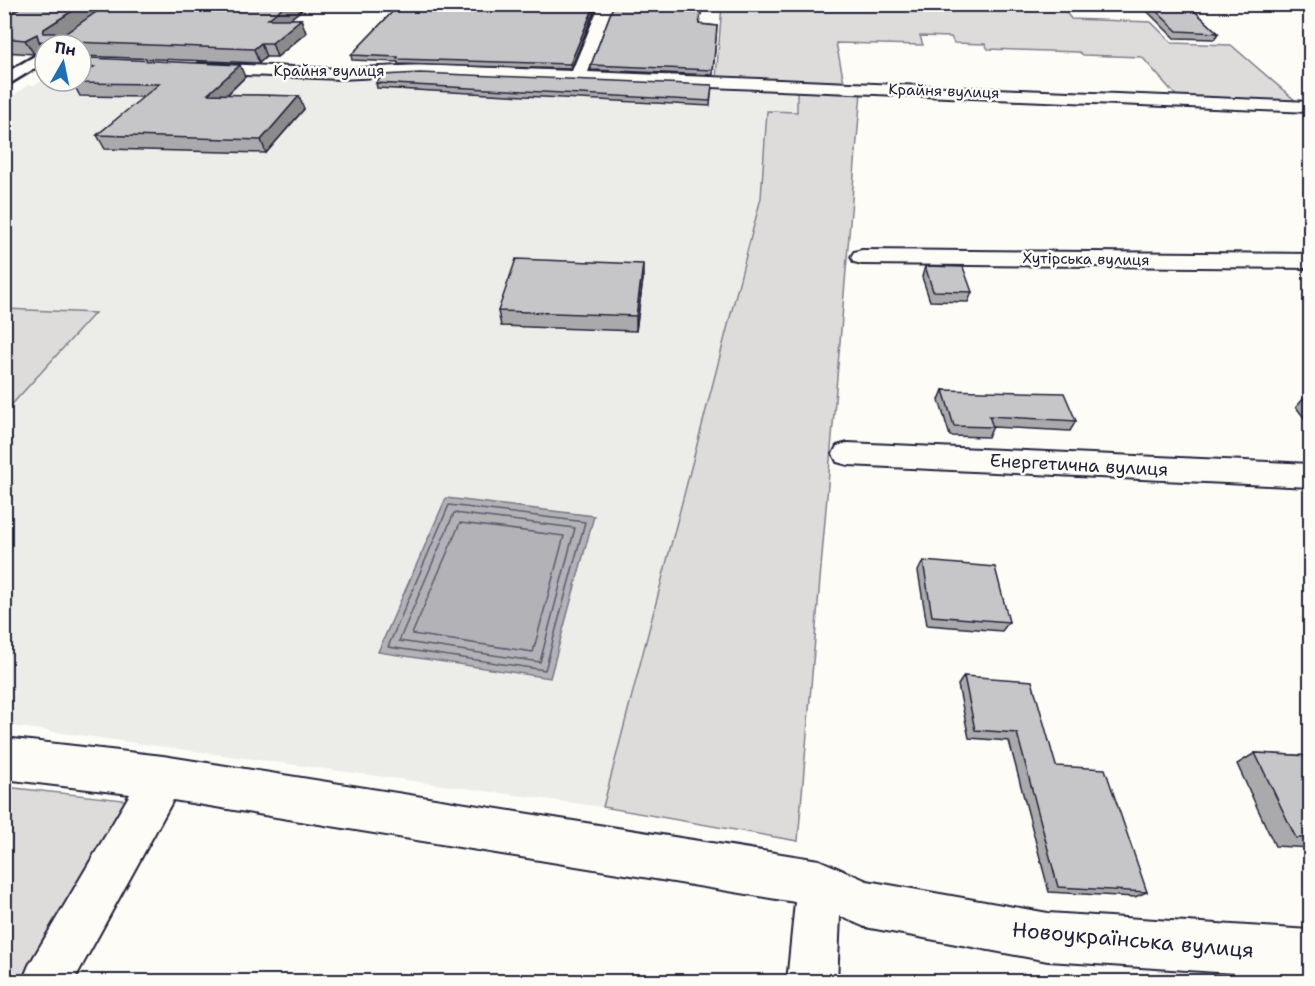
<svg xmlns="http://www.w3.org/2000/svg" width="1315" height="986" font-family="'Shantell Sans',sans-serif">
<rect width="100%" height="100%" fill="#fdfcf7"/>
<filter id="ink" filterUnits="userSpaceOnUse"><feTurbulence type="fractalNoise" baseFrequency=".0167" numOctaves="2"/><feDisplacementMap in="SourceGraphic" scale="12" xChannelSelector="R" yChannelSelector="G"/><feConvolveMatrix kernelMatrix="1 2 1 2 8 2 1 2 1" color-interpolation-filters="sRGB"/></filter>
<g filter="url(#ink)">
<polygon fill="#ecece9" points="81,72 265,75 379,80 385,74 797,90 798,112 767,111 761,198 603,807 5,725 4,412 94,313 5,309 5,101 28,85 35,85 45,79 45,81 81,81"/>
<g fill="#dddcdb" stroke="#807f8b" stroke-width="1.5">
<polygon points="1060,4 1071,19 1151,22 1172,43 1231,45 1297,102 1178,98 1142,57 1083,55 1079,52 988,49 985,44 954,43 951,37 920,36 923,45 836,43 844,82 716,78 722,5"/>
<polygon points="797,90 861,92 798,841 603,807 761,198 767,111 797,112"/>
<polygon points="5,309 95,313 5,412 4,309"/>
<polygon points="5,787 133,801 27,981 5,982"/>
</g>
<polygon fill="#b2b2b7" stroke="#787885" stroke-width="1.5" points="446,498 594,516 550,678 378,652"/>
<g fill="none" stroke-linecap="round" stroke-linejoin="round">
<g stroke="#5c5c6d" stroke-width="1.5">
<polygon points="449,505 585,522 545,670 388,647"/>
<polygon points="454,513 575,528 540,662 399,641"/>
<polygon points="460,523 564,536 533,652 412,634"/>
</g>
<g stroke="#22223b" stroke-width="4">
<g id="street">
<polygon points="600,4 614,4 588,72 1310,102 1310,112 421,75 340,79 199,73 191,68 199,63 340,69 421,65 572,71"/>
<polygon points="862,250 1310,254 1310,268 862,264 854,262 851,257 854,252"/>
<polygon points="848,443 1310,464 1310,487 848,465 837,462 833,454 837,446"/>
<polygon points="4,738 163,756 819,860 867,881 1048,913 1310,930 1310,978 1048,961 865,927 840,916 837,982 787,982 795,902 173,800 73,982 22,982 29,965 130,794 4,779"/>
</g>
</g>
<g stroke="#22223b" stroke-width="5">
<polygon id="secondary" points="45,50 45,62 4,87 4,74"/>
</g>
<use href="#street" fill="#fdfcf7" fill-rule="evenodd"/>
<use href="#secondary" fill="#fdfcf7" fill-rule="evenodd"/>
</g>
<g fill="#aaaaac" stroke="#22223b" stroke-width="1.5">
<polygon points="4,4 309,4 290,19 301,19 306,33 277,57 266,57 259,63 81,56 81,45 45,45 45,51 44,49 34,54 4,52 4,17 6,16 4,16"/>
<polygon points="400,4 597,4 571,69 398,64 398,62 352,60 351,55"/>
<polygon points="614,4 703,4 699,24 717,26 713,75 591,70 591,65"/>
<polygon points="1140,4 1187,4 1218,33 1215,39 1174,38"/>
<polygon points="81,63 245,77 227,95 299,96 304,109 266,153 105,149 97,135 144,97 80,96 73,83 82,76"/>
<polygon points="376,83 712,85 710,106 377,88"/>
<polygon points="925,266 972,292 968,302 930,301 922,277"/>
<polygon points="643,279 636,331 501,326 498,311"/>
<polygon points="943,390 1076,421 1070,431 993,427 988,437 950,436 939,400"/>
<polygon points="1306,396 1311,397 1311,427 1296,407"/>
<polygon points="923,561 1009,622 1002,631 927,625 918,571"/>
<polygon points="964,676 1056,766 1147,892 1135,897 1049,892 1009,741 969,738 958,685"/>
<polygon points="1255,753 1311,756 1311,848 1275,846 1237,764"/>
</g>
<g fill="#8b8b8c" stroke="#22223b" stroke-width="1.5">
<polygon points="83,4 109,4 53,42 43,33 44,29"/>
<polygon points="287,4 309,4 273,32 268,19"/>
<polygon points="595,4 597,4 571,69 570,64"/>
<polygon points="301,19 306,33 277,57 272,43"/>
<polygon points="37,34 39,41 44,49 34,54 25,40"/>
<polygon points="261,43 266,57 259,63 254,49"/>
<polygon points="240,65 245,77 214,107 208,94"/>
<polygon points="299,96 304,109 266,153 261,140"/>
<polygon points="643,264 643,279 636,331 636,316"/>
</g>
<g fill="#c6c6c8" stroke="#22223b" stroke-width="1.5">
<polygon points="26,4 83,4 44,29 43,33 66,33 108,4 287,4 268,19 301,19 272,43 261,43 254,49 73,42 71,44 39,41 37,34 25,40 4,38 4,17"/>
<polygon points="400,4 595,4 570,64 397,59 398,57 351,55"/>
<polygon points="614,4 702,4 699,24 717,26 713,70 591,65"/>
<polygon points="1149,4 1187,4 1218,33 1177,31"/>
<polygon points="89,58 240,65 208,94 299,96 261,140 97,135 159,84 73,83 75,81 81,81 81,76 94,67 81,67 81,63"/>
<polygon points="420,73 712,85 710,101 376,83 383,75"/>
<polygon points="516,259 643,264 636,316 498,311"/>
<polygon points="925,266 963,267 972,292 933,291"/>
<polygon points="943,390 1064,393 1076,421 989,416 993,427 954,426"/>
<polygon points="1306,396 1311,397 1311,403"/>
<polygon points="923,561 995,567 1009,622 932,616"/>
<polygon points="964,676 1032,681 1056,766 1105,769 1147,892 1058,887 1017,733 975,730"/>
<polygon points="1255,753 1311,756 1311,838 1296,838"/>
</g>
</g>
<g text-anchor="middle" stroke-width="5" stroke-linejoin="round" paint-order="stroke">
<g font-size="15" fill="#22223b" stroke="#fdfcf7">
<text x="329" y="76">Крайня вулиця</text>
<text transform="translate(944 91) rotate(2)" y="5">Крайня вулиця</text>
<text transform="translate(1086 259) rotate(1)" y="5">Хутірська вулиця</text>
</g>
<g font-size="18" fill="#22223b" stroke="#fdfcf7">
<text transform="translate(1079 465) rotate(3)" y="6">Енергетична вулиця</text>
</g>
<g font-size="21" fill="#22223b" stroke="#fdfcf7">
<text transform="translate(1133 940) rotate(5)" y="7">Новоукраїнська вулиця</text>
</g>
</g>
<rect width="1315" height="986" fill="none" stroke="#fdfcf7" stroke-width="24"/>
<rect x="12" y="12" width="1291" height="962" fill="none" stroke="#22223b" stroke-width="2" filter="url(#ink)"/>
<g transform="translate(63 63) rotate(9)"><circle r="28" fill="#fdfcf7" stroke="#a5a5ac" stroke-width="1.5"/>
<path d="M0-4.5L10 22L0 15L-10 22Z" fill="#1f6fb2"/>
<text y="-9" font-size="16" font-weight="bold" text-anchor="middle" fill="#22223b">Пн</text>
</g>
</svg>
